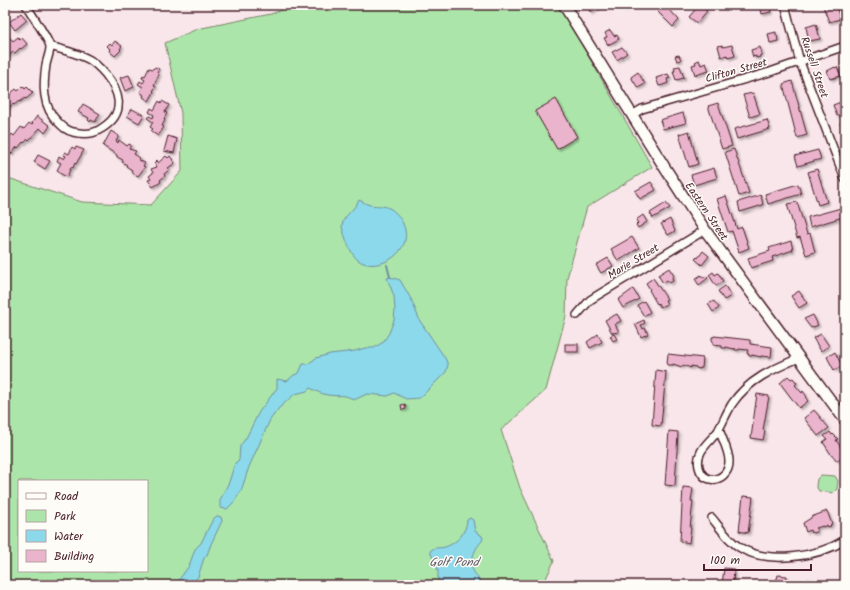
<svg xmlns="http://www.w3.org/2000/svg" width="850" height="590" font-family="Kalam,sans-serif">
<defs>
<filter id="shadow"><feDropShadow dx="2" dy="2" stdDeviation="1" flood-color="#0004"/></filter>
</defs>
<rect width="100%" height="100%" fill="#f8e6ea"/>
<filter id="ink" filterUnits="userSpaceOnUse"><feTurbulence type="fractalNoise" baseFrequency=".025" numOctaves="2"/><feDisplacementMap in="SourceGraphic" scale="8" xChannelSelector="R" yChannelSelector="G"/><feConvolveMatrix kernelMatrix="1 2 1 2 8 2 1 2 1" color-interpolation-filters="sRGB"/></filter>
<g filter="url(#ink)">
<g fill="#ace5a9" stroke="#7b826a" fill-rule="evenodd">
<path d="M294 5H558L563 12 652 167 587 207 567 278 566 316 546 390 501 430 520 488 554 561 543 585H5V177L82 202 151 205 182 171 181 113 165 43 197 29 271 14ZM19 481H147V571H19Z"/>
<polygon points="821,475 835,476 838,481 837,489 833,493 819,491 816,486 817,479"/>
</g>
<g fill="#8bd9ea" stroke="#718f9e">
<path d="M359 200C362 201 364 203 367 204 374 207 383 204 391 209 403 217 411 236 401 249 393 262 371 270 358 260 350 254 345 237 342 227 342 216 354 211 359 200Z"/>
<path d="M390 277 400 280 411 299 420 321 445 358 448 365 446 372 420 398 406 399 394 393 388 396 367 394 354 400C344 393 340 397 328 395 321 394 316 391 310 388L307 391 295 394 279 408 270 420 249 467 241 491 234 502 227 509 220 508V500L229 482 235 463 239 460 240 446 246 438 259 412 277 388V379L287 381 294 375 299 373 303 364H308L316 358 330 354 355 351 365 348H374L383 342 389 333 394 320 395 310 394 296 387 278Z"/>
<polygon points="217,516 221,517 222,521 211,544 207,555 204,558 198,577 189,585 175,585 189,566 195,549 201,543 213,519"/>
<path d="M470 518 473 520 475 531 482 536 483 539C481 543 478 545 476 549 467 568 473 571 484 585H440L438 582V571L430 551C435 546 439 549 445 547 457 543 466 533 467 520Z"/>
</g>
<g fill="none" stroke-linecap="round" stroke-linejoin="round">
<polyline stroke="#718f9e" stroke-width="2" points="387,265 390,277"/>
</g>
<g fill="#ebb4cd" stroke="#4a1f2b" filter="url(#shadow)">
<polygon points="586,5 598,5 599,7 591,13"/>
<polygon points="622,5 632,5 625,9"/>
<polygon points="663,5 665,5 679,20 673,27 657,11"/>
<polygon points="699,5 707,11 697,23 689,17"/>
<polygon points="760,5 768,5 771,12 762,14"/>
<polygon points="826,5 836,5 840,19 829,22 823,6"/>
<polygon points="21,13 27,20 15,30 9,22"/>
<polygon points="816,24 820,39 809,41 806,27"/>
<polygon points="610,30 614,36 617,35 619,39 608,45 604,38 607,37 605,33"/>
<polygon points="776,32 776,35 777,35 778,41 770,43 768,34"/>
<polygon points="9,37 13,41 18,37 20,40 22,38 27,44 21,49 20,48 15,53 13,52 8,56 7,55 5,57 5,42 6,44 9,41 7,39"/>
<polygon points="115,41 122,46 120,49 121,50 115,56 109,51 110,49 107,46 110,43 112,45"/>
<polygon points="722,45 723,47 732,45 735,56 728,58 727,55 721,57 718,46"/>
<polygon points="622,47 627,53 617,60 612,52"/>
<polygon points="760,47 762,54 760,55 760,57 756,58 756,56 753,57 751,50"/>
<polygon points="679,55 681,60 677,61 675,56"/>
<polygon points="699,60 701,65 706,63 709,71 695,75 692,65 696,64 695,62"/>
<polygon points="680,66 684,78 676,80 673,71 675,71 674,67"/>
<polygon points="155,67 159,69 157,72 159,74 154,85 156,86 153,91 154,92 149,101 143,97 144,95 140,92 143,87 138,84 140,81 143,83 145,80 142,78 143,75 145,76 149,68 153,69"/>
<polygon points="835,67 835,68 837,67 841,76 830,79 827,71"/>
<polygon points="638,72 645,84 638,88 631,77"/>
<polygon points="668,74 670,78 667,79 668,83 663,85 659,86 656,78"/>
<polygon points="129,75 134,87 125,91 120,78"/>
<polygon points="792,81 807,135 797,138 783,84"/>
<polygon points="23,86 25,89 27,87 33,93 26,99 25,98 20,102 19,101 14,105 13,104 5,110 5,96 8,94 5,92 8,89 11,93 16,89 18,91"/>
<polygon points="753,93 760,114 750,117 743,95"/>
<polygon points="556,99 577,137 557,149 535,111"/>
<polygon points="159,101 161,103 162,101 169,105 165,112 167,113 164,119 165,120 162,126 164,127 158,136 151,131 153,129 150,127 153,122 147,118 149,116 153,118 154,115 149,112 151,108 154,110"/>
<polygon points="841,102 845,108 843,109 843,110 845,110 845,113 837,116 833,105"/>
<polygon points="718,103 732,146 722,149 708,106"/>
<polygon points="83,104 100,114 95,122 91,120 90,122 88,120 89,118 78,112"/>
<polygon points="132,109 144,115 139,123 127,116"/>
<polygon points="683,113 686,123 663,129 660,120"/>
<polygon points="37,116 50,126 45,133 40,128 29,140 28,139 24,143 23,142 18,148 17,147 11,154 5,149 7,147 5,146 5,143 12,134 14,136 21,127 24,129 29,123 32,125 33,124 32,123"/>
<polygon points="767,120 770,129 737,139 734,129"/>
<polygon points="845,121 845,130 843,131 840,123"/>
<polygon points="111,131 119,136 116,141 118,143 119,140 127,146 129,144 131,145 129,149 136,151 134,154 140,158 139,160 145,163 143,166 145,167 138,176 131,172 132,170 126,166 127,165 122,162 123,160 117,157 117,155 103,146"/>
<polygon points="689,131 698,164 689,167 679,134"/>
<polygon points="168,136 177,139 174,153 164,151"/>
<polygon points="72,147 75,149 76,147 84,150 76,164 75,163 73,168 71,167 67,177 59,173 60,172 57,170 61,163 57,161 59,156 64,159 66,156 63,155 65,152 69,154"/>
<polygon points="734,149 749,193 739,196 725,152"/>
<polygon points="818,150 821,159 798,166 795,156"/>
<polygon points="38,155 50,161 45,169 34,162"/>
<polygon points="166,156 168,158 170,156 175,163 168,168 169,170 164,174 165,176 160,180 161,182 153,187 148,180 151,179 149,176 153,173 151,169 157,167 154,163 157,160 158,163"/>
<polygon points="714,168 717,178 694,185 691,175"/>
<polygon points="817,169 827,202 818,205 808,172"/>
<polygon points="651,182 656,190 640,199 635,191"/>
<polygon points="798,184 801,194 768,204 765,194"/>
<polygon points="761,195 763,205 740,212 738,202"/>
<polygon points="726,196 737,229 742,227 749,248 739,252 732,231 728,232 717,199"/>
<polygon points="797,202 807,234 810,233 815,252 806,255 800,237 797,238 787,204"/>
<polygon points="666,203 670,208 653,218 650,213"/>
<polygon points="841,208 843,217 810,227 808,217"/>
<polygon points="643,215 647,222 638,228 636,225 638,223 636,220"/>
<polygon points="670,219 675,231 668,235 661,224"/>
<polygon points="632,237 639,248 618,261 611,249"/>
<polygon points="791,241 793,250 772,257 773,261 751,268 748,258 770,251 769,248"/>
<polygon points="845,246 845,254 841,250 841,248"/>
<polygon points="703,251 709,256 702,265 695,259 697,257 698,258"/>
<polygon points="608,258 613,266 601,273 596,265"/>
<polygon points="669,268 674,276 672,277 673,281 669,283 667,280 663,283 658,275"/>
<polygon points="713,272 715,275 718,273 723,281 716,286 709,275"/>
<polygon points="701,275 703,278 706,276 708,278 699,285 695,279"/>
<polygon points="653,278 667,299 665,300 667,304 660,307 658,303 657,304 649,290 650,289 646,283"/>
<polygon points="725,286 731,296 724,300 718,291"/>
<polygon points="633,289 639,299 623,308 618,300"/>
<polygon points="799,291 807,303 799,308 791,296"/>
<polygon points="644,301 650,312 644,316 637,305"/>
<polygon points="714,301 719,308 713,312 708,304"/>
<polygon points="617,314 621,321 615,324 619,332 612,333 605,320"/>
<polygon points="813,315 818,325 811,328 804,319"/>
<polygon points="845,318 845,327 841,320"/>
<polygon points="644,320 645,323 641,325 643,329 645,328 648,334 641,337 635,324"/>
<polygon points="598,334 602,342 590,348 587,342"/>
<polygon points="614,334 617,339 613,341 610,336"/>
<polygon points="821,334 829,346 821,351 813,338"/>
<polygon points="714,336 750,340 750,344 772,347 771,357 761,356 761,357 752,355 752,356 749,356 749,354 747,354 748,350 739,349 739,350 735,350 735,348 734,349 726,347 726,348 722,348 722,346 713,345 713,341 712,340 712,337 714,337"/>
<rect x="565" y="344" width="13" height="8"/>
<polygon points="835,352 842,366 834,370 827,357"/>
<polygon points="668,354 703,358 702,368 700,368 700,369 696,368 696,367 691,366 691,368 683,365 682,367 673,364 673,365 668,365 668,364 667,363"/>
<polygon points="656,370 666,372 661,426 652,425"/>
<polygon points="788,376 791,379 793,378 797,383 795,385 802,393 803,391 807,397 806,398 808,401 799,408 780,383"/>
<polygon points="757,394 769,396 763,430 765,431 763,440 751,438"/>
<polygon points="405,404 406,409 402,410 401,405"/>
<polygon points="814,410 829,428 818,436 804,418"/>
<polygon points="669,431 678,432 675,486 665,485"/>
<polygon points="830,432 832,435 833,434 838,439 836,440 842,449 844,448 845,449 845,460 843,461 841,458 837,461 833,456 832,456 823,442 827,439 824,436"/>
<polygon points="683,487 693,488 691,501 693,501 690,528 691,528 689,543 680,541"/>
<polygon points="743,496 753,497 748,533 739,531"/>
<polygon points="827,511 832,524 830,525 831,526 828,527 827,525 823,527 823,526 816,528 817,532 814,533 813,532 811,533 810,530 806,532 803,523 811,518 811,517"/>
<polygon points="724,568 734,569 733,583 732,585 722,585"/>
<polygon points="778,575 787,576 786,585 775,585"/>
<polygon points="807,579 816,580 817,585 806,585"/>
</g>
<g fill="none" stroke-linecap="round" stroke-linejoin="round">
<g stroke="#4a1f2b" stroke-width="10">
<g id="street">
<path d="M26 5C30 12 50 41 50 47 50 53 47 59 46 65 43 85 42 107 58 122 63 127 66 130 73 132 82 134 91 135 99 130 108 125 116 119 118 108 121 90 104 70 90 60 78 53 63 50 50 46"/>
<polyline points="785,5 800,62 845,179"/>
<polyline points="632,115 642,109 770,72 845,46"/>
<polyline points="577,315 590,300 598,295 705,230"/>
<path d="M719 429C722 439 729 451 729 461 730 480 704 488 699 467 695 451 710 442 718 431 723 422 727 412 732 404 748 380 773 369 799 358"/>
<path d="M712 518C720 528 728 540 739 547 767 565 818 557 845 540"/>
</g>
</g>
<g stroke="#4a1f2b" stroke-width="13">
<polyline id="secondary" points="564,5 665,168 705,230 845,420"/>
</g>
<use href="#street" stroke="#fdfcf7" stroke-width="7"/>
<use href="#secondary" stroke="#fdfcf7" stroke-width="10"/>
</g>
</g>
<g text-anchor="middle" stroke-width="3" stroke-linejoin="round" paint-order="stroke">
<g font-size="11" fill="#4a1f2b" stroke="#fdfcf7">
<text transform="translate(815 67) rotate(71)" y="4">Russell Street</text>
<text transform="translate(736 70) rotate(-16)" y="4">Clifton Street</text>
<text transform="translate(707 211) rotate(56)" y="4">Eastern Street</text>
<text transform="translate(633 261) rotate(-31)" y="4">Marie Street</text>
</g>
<g font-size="12" font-style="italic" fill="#5e5764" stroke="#fdfcf7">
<text x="454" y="566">Golf Pond</text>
</g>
</g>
<rect width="850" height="590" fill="none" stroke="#fdfcf7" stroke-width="20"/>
<rect x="10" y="10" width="830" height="570" fill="none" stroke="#4a1f2b" stroke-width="1.5" filter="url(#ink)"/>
<rect x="18" y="480" width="130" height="92" fill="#fdfcf7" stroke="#b5a4a5"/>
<rect x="26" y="493" width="20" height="6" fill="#fdfcf7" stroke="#b5a4a5"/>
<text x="54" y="500" font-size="12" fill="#4a1f2b">Road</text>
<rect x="26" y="510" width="20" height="12" fill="#ace5a9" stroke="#b5a4a5"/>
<text x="54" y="520" font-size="12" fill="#4a1f2b">Park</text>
<rect x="26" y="530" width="20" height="12" fill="#8bd9ea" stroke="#b5a4a5"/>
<text x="54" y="540" font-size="12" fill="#4a1f2b">Water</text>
<rect x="26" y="550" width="20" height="12" fill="#ebb4cd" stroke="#b5a4a5"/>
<text x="54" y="560" font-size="12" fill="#4a1f2b">Building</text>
<path d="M704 564v6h107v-6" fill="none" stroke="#4a1f2b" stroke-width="2"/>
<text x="710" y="564" font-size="12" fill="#4a1f2b" stroke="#fdfcf7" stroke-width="3" paint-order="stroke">100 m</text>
</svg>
